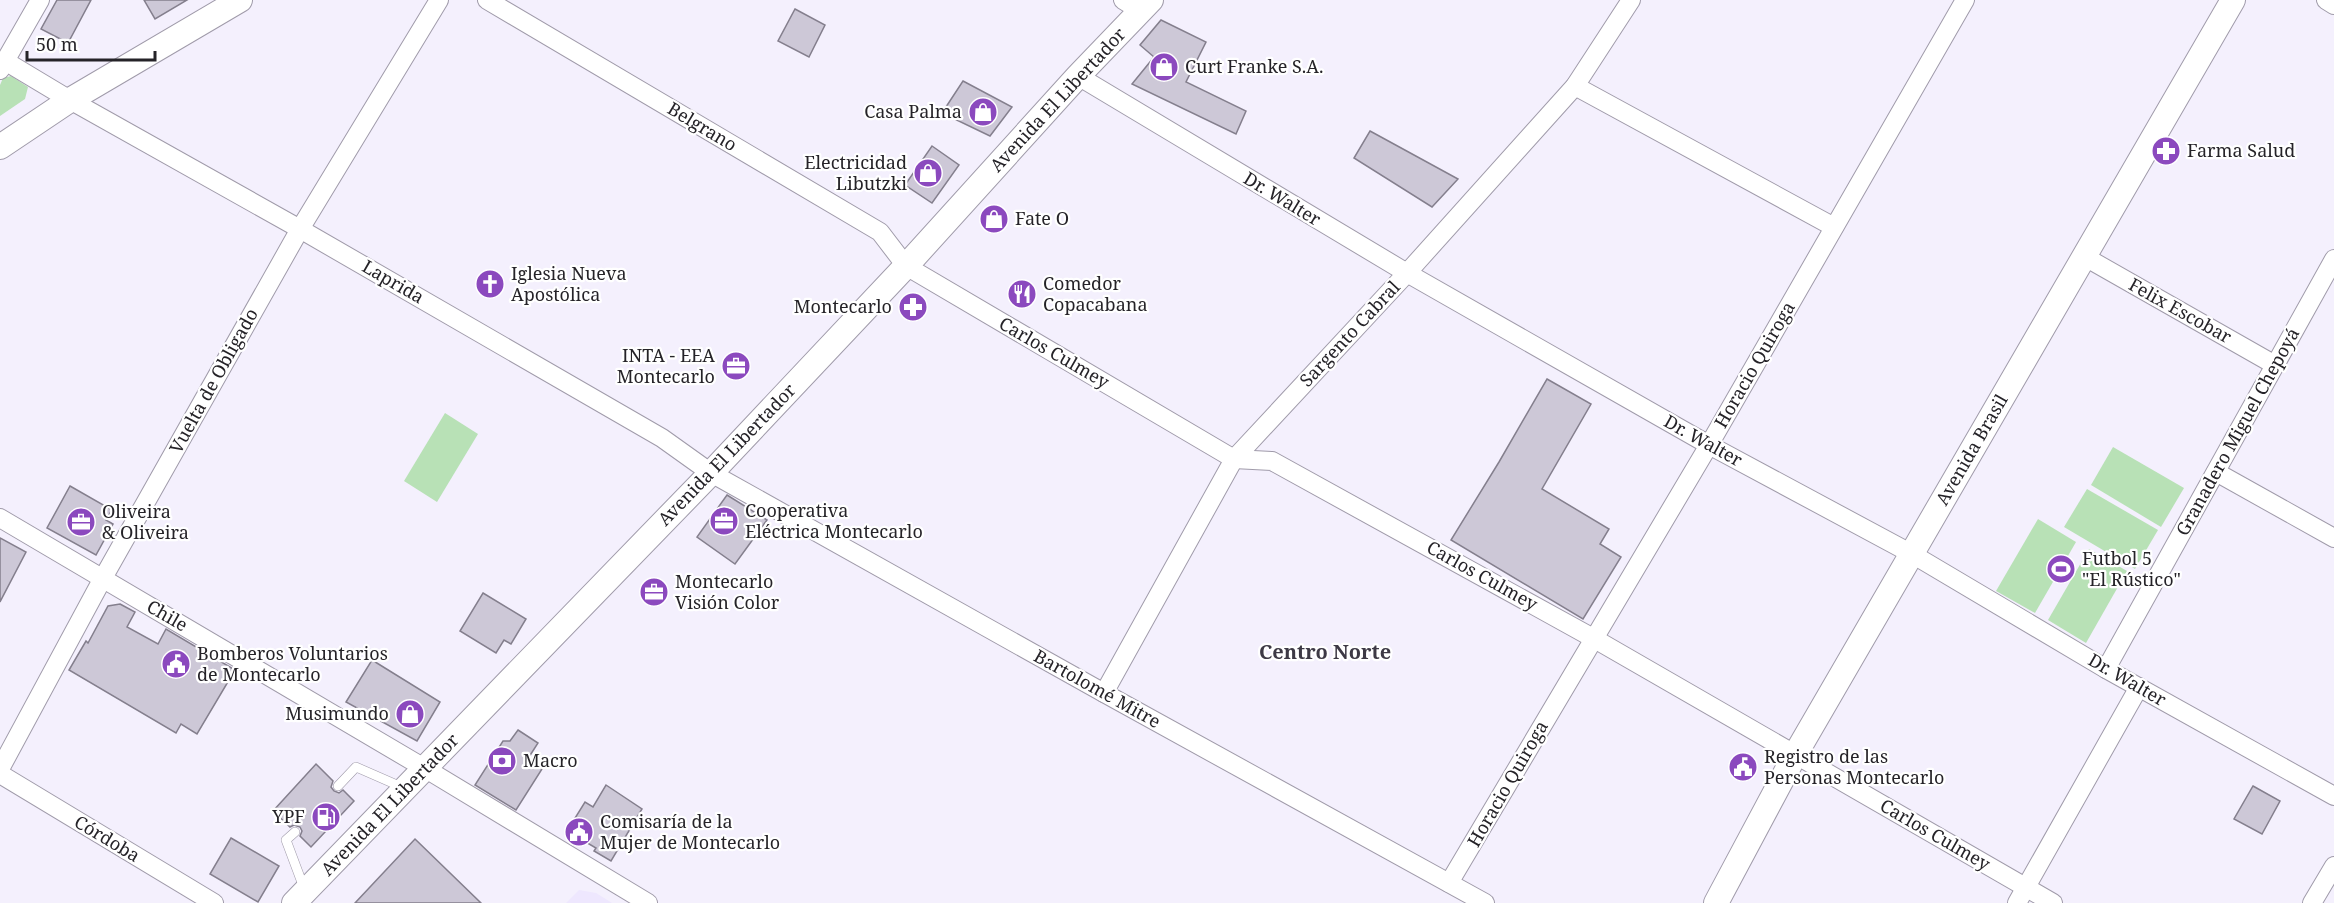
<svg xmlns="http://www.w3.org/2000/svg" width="2334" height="903" font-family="'Noto Serif',serif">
<rect width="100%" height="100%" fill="#f4f0fd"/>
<polygon fill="#eee7fe" points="579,890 596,893 612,903 566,903"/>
<g fill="#b8e1b6">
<polygon points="11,76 28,87 25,99 0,116 0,85 3,78"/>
<polygon points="445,413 478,434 437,502 404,481"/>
<polygon points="2113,447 2184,488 2161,527 2091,485"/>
<polygon points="2087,489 2158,530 2135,569 2064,527"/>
<polygon points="2038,519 2076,542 2035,613 1996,591"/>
<polygon points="2089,549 2127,571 2086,643 2048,620"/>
</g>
<g fill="#cdc8d7" stroke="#847f8d" stroke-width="1.5">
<polygon points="57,0 91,0 68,43 41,29"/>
<polygon points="144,0 187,0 155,19"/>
<polygon points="795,9 825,25 809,57 778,41"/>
<polygon points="1161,20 1206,42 1186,82 1246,111 1236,134 1132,84 1154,57 1140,45"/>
<polygon points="963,81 1012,107 990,136 942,113"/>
<polygon points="1370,131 1458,179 1432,207 1354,158"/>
<polygon points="932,146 959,165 932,203 905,185"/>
<polygon points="1547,379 1591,404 1542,489 1609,529 1600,544 1621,557 1583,619 1451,540 1499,462"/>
<polygon points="70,486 112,510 106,520 113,524 96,555 47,528"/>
<polygon points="727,495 767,520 735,564 697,537"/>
<polygon points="0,538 26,552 0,602"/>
<polygon points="483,593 526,619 511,644 504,640 496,653 460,631"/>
<polygon points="120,604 135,612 127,627 158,644 166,629 235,670 197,734 181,724 176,733 69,670 86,641 88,643 108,606"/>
<polygon points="372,660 440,702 417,741 346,702"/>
<polygon points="518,730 538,743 527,760 542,769 516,810 475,785 503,741 510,741"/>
<polygon points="316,764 333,781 331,787 334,791 339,793 343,790 354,801 311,847 300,836 302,831 300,827 294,825 290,827 273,811"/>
<polygon points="606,785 642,809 611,861 594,851 596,848 567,831 585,802 593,807"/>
<polygon points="2253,786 2280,801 2262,834 2234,819"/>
<polygon points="231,838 279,866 258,902 210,874"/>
<polygon points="415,839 481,903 355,903"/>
</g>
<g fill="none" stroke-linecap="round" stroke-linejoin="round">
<g stroke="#a09baa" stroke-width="10">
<g id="service">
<polyline points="338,786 356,767 404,788"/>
<polyline points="295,832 286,840 304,888"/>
</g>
</g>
<g stroke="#a09baa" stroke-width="20">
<g id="minor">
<polyline points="487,0 880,232 906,266 1234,459 1272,461 1593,638 2053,903"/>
<polyline points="1123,0 1141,11"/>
<polyline points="2326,0 2334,5"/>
<polyline points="5,61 70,100 300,229 662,438 711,473 1104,693 1485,903"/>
<polyline points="0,70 40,0"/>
<polyline points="1078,76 1407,273 1709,445 1912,554 2106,669 2334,796"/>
<polyline points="1575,86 1834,227"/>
<polyline points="2085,257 2275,365"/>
<polyline points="2216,472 2334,538"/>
<polyline points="0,518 426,769 648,903"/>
<polyline points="2106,669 2334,259"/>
<polyline points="1104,693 1234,459 1407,273 1575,86 1631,0"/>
<polyline points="0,769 103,578 300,229 439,0"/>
<polyline points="0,774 214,903"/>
<polyline points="1449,883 1709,445 1965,0"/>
<polyline points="2017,903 2139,687"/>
<polyline points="2312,903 2334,866"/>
</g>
</g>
<g stroke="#a09baa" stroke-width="26">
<g id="secondary">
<polyline points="0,147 70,100 240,0"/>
<polyline points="294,903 711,473 906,266 1078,76 1151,0"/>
<polyline points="1716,903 1795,755 2233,0"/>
</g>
</g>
<use href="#service" stroke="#fff" stroke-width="9"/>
<use href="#minor" stroke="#fff" stroke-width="18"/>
<use href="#secondary" stroke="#fff" stroke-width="24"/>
</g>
<defs>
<g id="shop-disc" transform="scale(1.5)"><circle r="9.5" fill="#8b49be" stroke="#fff"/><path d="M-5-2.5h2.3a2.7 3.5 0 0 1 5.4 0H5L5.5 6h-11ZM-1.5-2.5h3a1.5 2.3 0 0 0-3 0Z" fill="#fff"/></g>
<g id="pharmacy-disc" transform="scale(1.5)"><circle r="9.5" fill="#8b49be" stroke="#fff"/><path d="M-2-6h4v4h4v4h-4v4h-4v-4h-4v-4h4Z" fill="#fff"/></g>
<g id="church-disc" transform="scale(1.5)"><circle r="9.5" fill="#8b49be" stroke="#fff"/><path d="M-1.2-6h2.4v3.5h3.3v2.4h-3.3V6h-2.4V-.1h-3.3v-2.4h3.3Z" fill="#fff"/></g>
<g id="restaurant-disc" transform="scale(1.5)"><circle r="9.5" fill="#8b49be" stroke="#fff"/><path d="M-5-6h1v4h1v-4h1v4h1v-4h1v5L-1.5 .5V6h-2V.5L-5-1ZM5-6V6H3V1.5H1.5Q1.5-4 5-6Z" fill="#fff"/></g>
<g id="office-disc" transform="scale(1.5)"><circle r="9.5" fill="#8b49be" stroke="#fff"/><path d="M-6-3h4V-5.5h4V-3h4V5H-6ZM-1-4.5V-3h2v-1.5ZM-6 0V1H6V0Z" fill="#fff"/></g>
<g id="stadium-disc" transform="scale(1.5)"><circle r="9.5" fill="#8b49be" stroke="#fff"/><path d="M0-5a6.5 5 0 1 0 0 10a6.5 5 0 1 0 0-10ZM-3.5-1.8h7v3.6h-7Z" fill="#fff"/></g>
<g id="civic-disc" transform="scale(1.5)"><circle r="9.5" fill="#8b49be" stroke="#fff"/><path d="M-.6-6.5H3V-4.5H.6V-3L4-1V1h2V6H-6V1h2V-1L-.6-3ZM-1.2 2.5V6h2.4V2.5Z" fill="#fff"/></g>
<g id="bank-disc" transform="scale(1.5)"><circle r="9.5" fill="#8b49be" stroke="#fff"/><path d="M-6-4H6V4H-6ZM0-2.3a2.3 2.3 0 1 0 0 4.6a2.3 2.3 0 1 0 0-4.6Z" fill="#fff"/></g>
<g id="fuel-disc" transform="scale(1.5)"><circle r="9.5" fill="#8b49be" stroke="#fff"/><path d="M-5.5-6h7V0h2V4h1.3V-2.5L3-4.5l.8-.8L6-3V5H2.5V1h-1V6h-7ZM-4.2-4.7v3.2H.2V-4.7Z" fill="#fff"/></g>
</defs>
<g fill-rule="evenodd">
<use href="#shop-disc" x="1164" y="67"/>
<use href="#shop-disc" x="983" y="112"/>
<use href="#pharmacy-disc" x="2166" y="151"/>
<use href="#shop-disc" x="928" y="173"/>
<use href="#shop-disc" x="994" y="219"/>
<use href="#church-disc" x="490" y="284"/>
<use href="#restaurant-disc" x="1022" y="294"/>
<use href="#pharmacy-disc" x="913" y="307"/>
<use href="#office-disc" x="736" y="366"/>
<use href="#office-disc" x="724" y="521"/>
<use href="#office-disc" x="81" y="522"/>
<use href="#stadium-disc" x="2061" y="569"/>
<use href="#office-disc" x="654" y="592"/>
<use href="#civic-disc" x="176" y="664"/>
<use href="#shop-disc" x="410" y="714"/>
<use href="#bank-disc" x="502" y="761"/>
<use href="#civic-disc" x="1743" y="767"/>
<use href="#fuel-disc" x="326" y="817"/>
<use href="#civic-disc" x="579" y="832"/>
</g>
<g text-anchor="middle" stroke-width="4.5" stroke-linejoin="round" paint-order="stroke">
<g font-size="18" fill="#252328" stroke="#fff" text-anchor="start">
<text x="1185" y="73">Curt Franke S.A.</text>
<text x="962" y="118" text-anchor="end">Casa Palma</text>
<text x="2187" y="157">Farma Salud</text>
<text x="907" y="169" text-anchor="end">Electricidad<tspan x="907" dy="21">Libutzki</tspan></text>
<text x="1015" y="225">Fate O</text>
<text x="511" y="280">Iglesia Nueva<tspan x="511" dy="21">Apostólica</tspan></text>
<text x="1043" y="290">Comedor<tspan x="1043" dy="21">Copacabana</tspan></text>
<text x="892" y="313" text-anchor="end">Montecarlo</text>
<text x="715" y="362" text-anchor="end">INTA - EEA<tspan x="715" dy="21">Montecarlo</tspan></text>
<text x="745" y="517">Cooperativa<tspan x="745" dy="21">Eléctrica Montecarlo</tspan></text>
<text x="102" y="518">Oliveira<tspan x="102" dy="21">&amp; Oliveira</tspan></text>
<text x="2082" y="565">Futbol 5<tspan x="2082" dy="21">"El Rústico"</tspan></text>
<text x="675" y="588">Montecarlo<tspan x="675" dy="21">Visión Color</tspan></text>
<text x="197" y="660">Bomberos Voluntarios<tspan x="197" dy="21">de Montecarlo</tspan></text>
<text x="389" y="720" text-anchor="end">Musimundo</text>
<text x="1764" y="763">Registro de las<tspan x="1764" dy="21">Personas Montecarlo</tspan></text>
<text x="523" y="767">Macro</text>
<text x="305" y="823" text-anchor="end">YPF</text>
<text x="600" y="828">Comisaría de la<tspan x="600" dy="21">Mujer de Montecarlo</tspan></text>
</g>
<g font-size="18" fill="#252328" stroke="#fff">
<text transform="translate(1058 100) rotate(-47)" y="6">Avenida El Libertador</text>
<text transform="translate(702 127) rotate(31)" y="6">Belgrano</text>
<text transform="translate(1282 199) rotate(31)" y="6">Dr. Walter</text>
<text transform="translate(393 282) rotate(30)" y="6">Laprida</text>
<text transform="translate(2180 311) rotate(29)" y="6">Felix Escobar</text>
<text transform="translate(1350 334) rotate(-47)" y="6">Sargento Cabral</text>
<text transform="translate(1054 353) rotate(30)" y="6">Carlos Culmey</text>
<text transform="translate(1755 365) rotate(-60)" y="6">Horacio Quiroga</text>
<text transform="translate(214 381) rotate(-61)" y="6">Vuelta de Obligado</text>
<text transform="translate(2238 432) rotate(-61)" y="6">Granadero Miguel Chepoyá</text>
<text transform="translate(1703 441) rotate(29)" y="6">Dr. Walter</text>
<text transform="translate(1972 450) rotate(-60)" y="6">Avenida Brasil</text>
<text transform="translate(727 455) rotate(-46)" y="6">Avenida El Libertador</text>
<text transform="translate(1482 576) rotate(29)" y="6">Carlos Culmey</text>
<text transform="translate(167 616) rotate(30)" y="6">Chile</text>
<text transform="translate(2127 680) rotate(30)" y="6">Dr. Walter</text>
<text transform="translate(1097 689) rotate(29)" y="6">Bartolomé Mitre</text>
<text transform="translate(1508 784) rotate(-60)" y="6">Horacio Quiroga</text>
<text transform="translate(390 805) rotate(-46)" y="6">Avenida El Libertador</text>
<text transform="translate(1935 835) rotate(30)" y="6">Carlos Culmey</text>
<text transform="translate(107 839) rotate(31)" y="6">Córdoba</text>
</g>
<g font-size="20" font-weight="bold" fill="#3d3945" stroke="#fff">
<text x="1325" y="659">Centro Norte</text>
</g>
</g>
<path d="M27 51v9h128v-9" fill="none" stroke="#252328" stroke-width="3"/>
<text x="36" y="51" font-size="18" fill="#252328" stroke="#ffffff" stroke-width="4.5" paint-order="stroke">50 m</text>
</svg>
